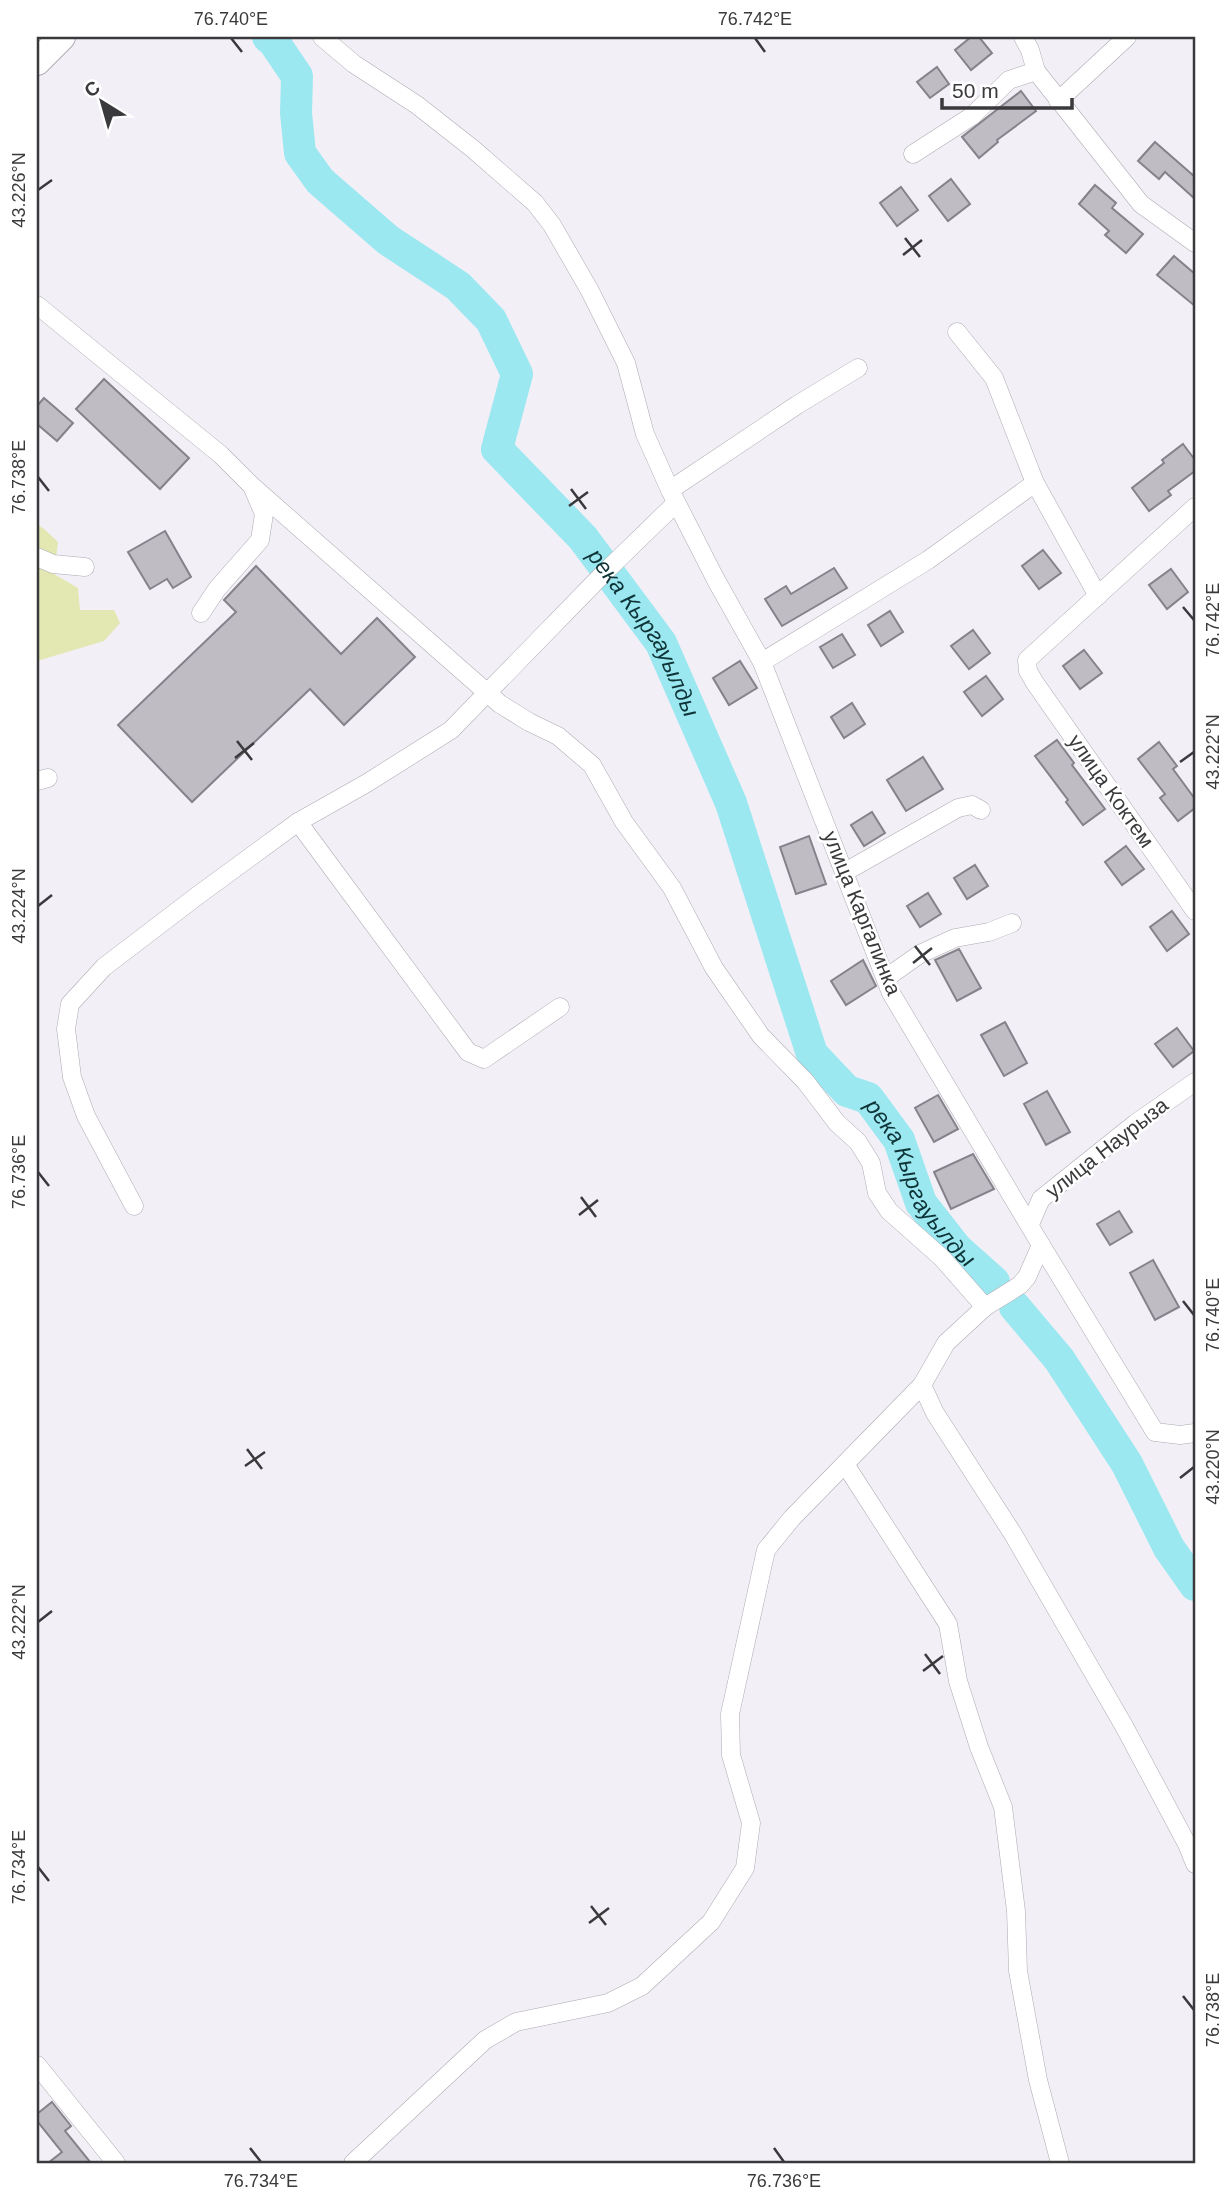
<svg xmlns="http://www.w3.org/2000/svg" width="1232" height="2200" font-family="Arial,sans-serif">
<rect width="100%" height="100%" fill="#f3eff7"/>
<polygon fill="#e3e8b2" points="37,525 43,528 58,542 54,574 78,588 80,610 114,610 120,623 104,641 37,661"/>
<g fill="none" stroke-linecap="round" stroke-linejoin="round">
<g stroke="#9ce8f1" stroke-width="32">
<path id="s1" d="M268 37 274 42 297 76 296 113 300 153 320 181 388 240 458 286 491 320 517 374 497 449 583 538 661 643 731 803 812 1054 847 1091 868 1098 899 1140 921 1203 957 1249 994 1282"/>
<polyline points="1015,1307 1059,1359 1127,1464 1169,1548 1195,1585"/>
</g>
</g>
<g fill="#bfbcc4" stroke="#85828a" stroke-width="2">
<polygon points="971,37 979,37 992,53 971,70 955,50"/>
<polygon points="937,67 949,84 930,98 917,82"/>
<polygon points="1021,91 1036,111 997,140 998,142 979,158 962,137"/>
<polygon points="1155,142 1195,177 1195,199 1165,172 1159,179 1138,161"/>
<polygon points="951,179 970,204 948,221 929,196"/>
<polygon points="1095,185 1116,203 1112,208 1143,234 1126,253 1105,235 1109,231 1079,204"/>
<polygon points="901,187 918,210 897,226 880,203"/>
<polygon points="1174,256 1195,274 1195,306 1157,275"/>
<polygon points="104,379 189,458 160,489 76,409"/>
<polygon points="44,398 73,423 57,441 37,424 37,406"/>
<polygon points="1183,444 1195,460 1195,471 1168,491 1171,495 1149,511 1132,488 1164,463 1162,460"/>
<polygon points="165,531 191,577 173,588 167,579 150,589 128,552"/>
<polygon points="1043,550 1061,573 1039,589 1022,566"/>
<polygon points="256,566 341,654 377,618 415,657 344,725 310,689 192,802 118,725 236,612 224,600"/>
<polygon points="834,568 847,588 782,626 765,599 786,586 791,594"/>
<polygon points="1171,569 1188,592 1167,609 1149,585"/>
<polygon points="890,611 903,632 881,646 868,625"/>
<polygon points="973,630 990,653 969,669 951,646"/>
<polygon points="842,634 855,655 833,668 820,647"/>
<polygon points="1084,650 1102,673 1080,689 1063,666"/>
<polygon points="740,661 757,688 729,705 713,678"/>
<polygon points="986,676 1003,699 982,716 964,692"/>
<polygon points="852,703 865,724 844,738 831,717"/>
<polygon points="1057,740 1074,763 1072,765 1105,809 1083,825 1066,802 1068,800 1035,756"/>
<polygon points="1159,742 1177,766 1173,769 1195,799 1195,808 1178,821 1160,798 1165,794 1138,759"/>
<polygon points="923,757 943,789 906,811 887,780"/>
<polygon points="872,812 885,833 864,846 851,825"/>
<polygon points="809,836 826,884 796,894 780,847"/>
<polygon points="1126,846 1144,869 1122,885 1105,862"/>
<polygon points="975,865 988,886 967,899 954,878"/>
<polygon points="928,893 941,914 920,927 907,906"/>
<polygon points="1172,911 1189,934 1167,951 1150,927"/>
<polygon points="959,949 981,988 957,1001 935,960"/>
<polygon points="863,960 876,986 846,1005 831,981"/>
<polygon points="1005,1022 1027,1063 1004,1076 981,1035"/>
<polygon points="1177,1028 1194,1051 1173,1067 1155,1044"/>
<polygon points="1047,1091 1070,1132 1046,1145 1024,1104"/>
<polygon points="938,1095 958,1129 934,1142 915,1108"/>
<polygon points="973,1154 994,1189 951,1209 934,1172"/>
<polygon points="1119,1211 1132,1232 1110,1245 1097,1224"/>
<polygon points="1153,1260 1179,1307 1155,1320 1130,1273"/>
<polygon points="52,2102 71,2126 65,2131 91,2163 48,2163 62,2152 37,2121 37,2114"/>
</g>
<g fill="none" stroke-linecap="round" stroke-linejoin="round">
<g stroke="#adaab2" stroke-width="19">
<g id="minor">
<polyline points="322,37 354,64 417,105 473,149 535,203 552,225 590,291 626,363 645,434 670,490 716,580 762,662"/>
<polyline points="1023,37 1030,50 1036,71 1141,204 1195,243"/>
<polyline points="1058,101 1127,37"/>
<polyline points="913,154 972,116 1009,80 1036,71"/>
<polyline points="37,305 221,455 252,486 264,514 260,540 217,589 201,613"/>
<polyline points="957,332 994,378 1035,483 1098,596"/>
<polyline points="1035,483 928,560 762,662 891,993 1041,1245 1155,1432 1180,1435 1195,1433"/>
<polyline points="252,486 500,704 529,722 558,736 592,765 624,822 672,888 714,968 761,1036 805,1081 837,1123 858,1142 871,1163 877,1193 889,1211 942,1258 985,1307"/>
<polyline points="670,490 797,405 858,368"/>
<polyline points="1195,507 1027,660 1028,671 1035,683 1195,911"/>
<polyline points="37,557 53,564 85,567"/>
<polyline points="37,781 48,778"/>
<polyline points="298,822 468,1052 484,1059 560,1007"/>
<polyline points="845,872 958,808 972,805 981,810"/>
<polyline points="886,978 920,954 955,938 989,932 1012,923"/>
<polyline points="134,1206 86,1116 72,1077 66,1029 70,1004 104,967 197,896 298,822 367,783 451,730 603,574 676,503"/>
<polyline points="1030,1224 1041,1199 1136,1123 1195,1082"/>
<polyline points="922,1385 935,1413 1013,1534 1124,1726 1187,1844 1195,1864"/>
<polyline points="845,1464 948,1624 958,1681 979,1747 1003,1807 1016,1911 1018,1971 1038,2080 1060,2163"/>
<polyline points="37,2065 116,2163"/>
<polyline points="353,2163 485,2040 516,2022 608,2003 642,1986 711,1922 745,1868 751,1823 731,1755 730,1714 766,1550 792,1518 922,1385 946,1343 985,1307 1020,1285 1027,1277 1041,1245"/>
</g>
</g>
<g stroke="#adaab2" stroke-width="28">
<polyline id="highway" points="37,62 62,37"/>
</g>
<use href="#minor" stroke="#fff" stroke-width="18"/>
<use href="#highway" stroke="#fff" stroke-width="26"/>
</g>
<path fill="none" stroke="#3a393c" stroke-width="2.5" d="M231 38 242 52M755 38 765 52M38 190 52 180M905 238 920 257M903 255 922 240M38 477 49 491M571 489 586 509M569 506 588 492M1183 607 1194 620M237 741 252 760M235 758 254 743M1180 762 1194 752M38 906 52 895M915 946 930 965M913 963 932 948M38 1172 49 1186M581 1197 596 1217M579 1215 598 1200M1183 1301 1194 1315M247 1449 262 1469M245 1466 265 1452M1180 1478 1194 1467M38 1622 52 1611M925 1654 940 1674M923 1671 943 1656M38 1867 49 1881M591 1906 606 1925M589 1923 609 1908M1183 1996 1194 2010M250 2148 261 2162M774 2148 784 2162"/>
<g text-anchor="middle" stroke-width="5" stroke-linejoin="round" paint-order="stroke">
<g font-size="21" fill="#3a393c" stroke="#fff">
<text transform="translate(1111 791) rotate(55)" y="7">улица Коктем</text>
<text transform="translate(862 913) rotate(68)" y="7">улица Каргалинка</text>
<text transform="translate(1107 1148) rotate(-38)" y="7">улица Наурыза</text>
</g>
<g font-size="23" font-style="italic" fill="#0e3437" stroke="#fff">
<text dy="8" stroke="none"><textPath href="#s1" startOffset="756">река Кыргауылды</textPath></text>
<text dy="8" stroke="none"><textPath href="#s1" startOffset="1386">река Кыргауылды</textPath></text>
</g>
</g>
<rect width="1232" height="2200" fill="none" stroke="#ffffff" stroke-width="77"/>
<g transform="translate(102 102) rotate(323)" stroke="#ffffff" stroke-width="5" paint-order="stroke">
<path d="M0-5L12 26L0 18L-12 26Z" fill="#3a393c"/>
<text y="-10" font-size="19" font-weight="bold" text-anchor="middle" fill="#3a393c">С</text>
</g>
<path d="M942 98v10h130v-10" fill="none" stroke="#3a393c" stroke-width="3.5"/>
<text x="952" y="98" font-size="21" fill="#3a393c" stroke="#ffffff" stroke-width="5" paint-order="stroke">50 m</text>
<rect x="38" y="38" width="1156" height="2124" fill="none" stroke="#3a393c" stroke-width="2.5"/>
<g font-size="18" text-anchor="middle" fill="#3a393c">
<text x="231" y="25">76.740°E</text>
<text x="755" y="25">76.742°E</text>
<text transform="translate(19 190) rotate(-90)" y="6">43.226°N</text>
<text transform="translate(19 477) rotate(-90)" y="6">76.738°E</text>
<text transform="translate(1213 620) rotate(-90)" y="6">76.742°E</text>
<text transform="translate(1213 752) rotate(-90)" y="6">43.222°N</text>
<text transform="translate(19 906) rotate(-90)" y="6">43.224°N</text>
<text transform="translate(19 1172) rotate(-90)" y="6">76.736°E</text>
<text transform="translate(1213 1315) rotate(-90)" y="6">76.740°E</text>
<text transform="translate(1213 1467) rotate(-90)" y="6">43.220°N</text>
<text transform="translate(19 1622) rotate(-90)" y="6">43.222°N</text>
<text transform="translate(19 1867) rotate(-90)" y="6">76.734°E</text>
<text transform="translate(1213 2010) rotate(-90)" y="6">76.738°E</text>
<text x="261" y="2187">76.734°E</text>
<text x="784" y="2187">76.736°E</text>
</g>
</svg>
